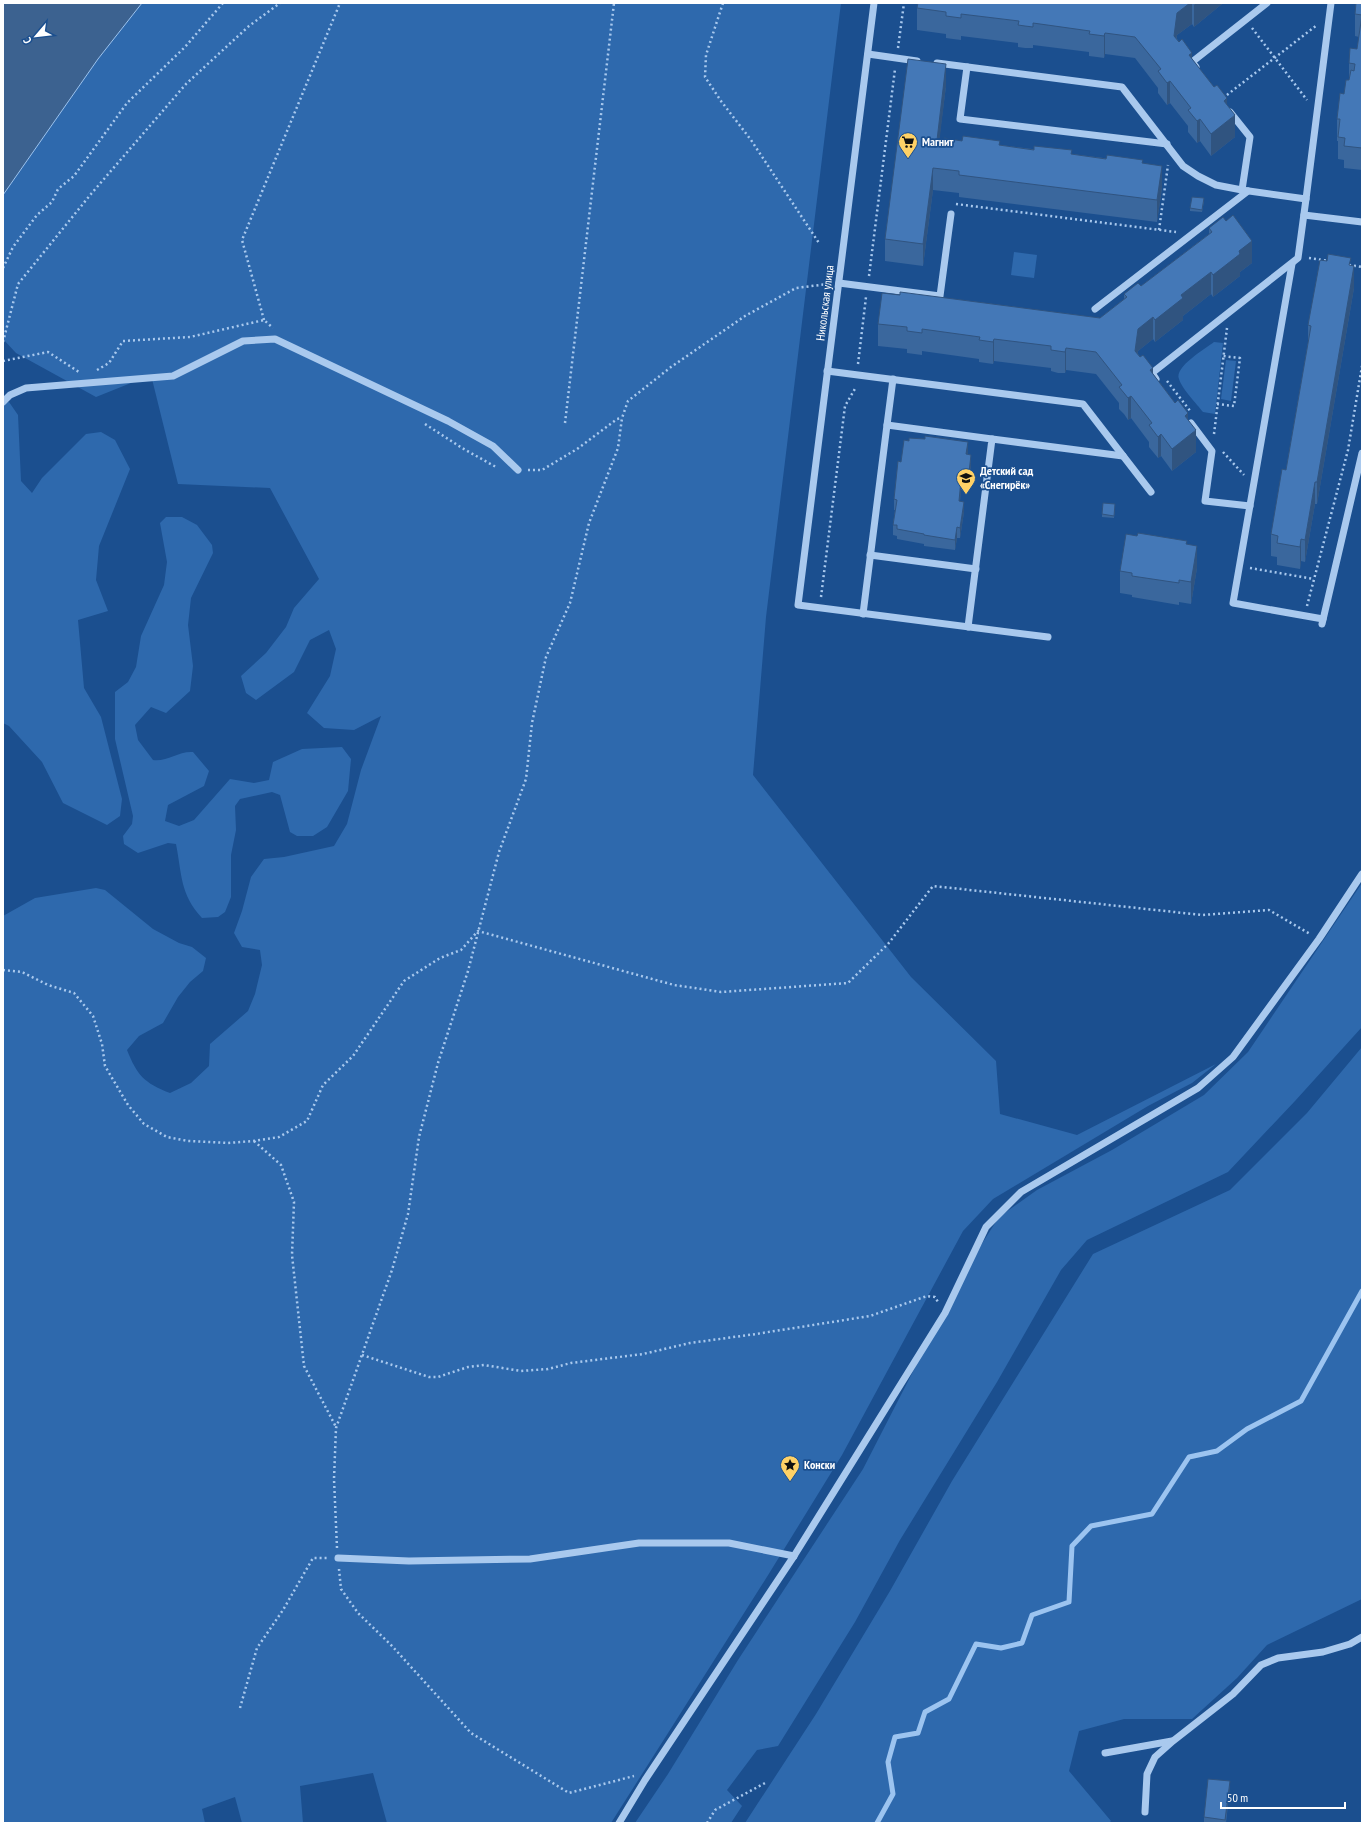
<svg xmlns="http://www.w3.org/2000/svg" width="1365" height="1826" font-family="'PT Sans Narrow',sans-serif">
<rect width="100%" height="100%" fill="#1b4f8f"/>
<g fill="#2e69ad">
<path d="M142 3H841L766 617 753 775 911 977 996 1061 1000 1114 1077 1135 1216 1064 1192 1083 1148 1106 993 1199 963 1231 842 1455 770 1572 611 1823H387L373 1773 300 1786 303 1823H242L235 1797 202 1809 205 1823H3V916L35 898 96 888 105 890 153 929 179 943 192 947 206 958 203 971 190 982 178 997 163 1023 139 1036 127 1050C137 1075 144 1083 170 1093L191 1083 209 1066 210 1044 248 1011 255 994 262 965 260 950 242 947 234 933 242 911 251 877 264 859 284 857 334 846 347 824 361 770 381 716 354 730 324 728 307 713 330 676 336 649 329 630 310 640 294 672 256 700 246 693 241 676 266 653 286 627 294 608 319 579 270 488 178 484 151 375 96 397 16 353 3 339V195L98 59Z"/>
<polygon points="1014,252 1037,255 1034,278 1011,275"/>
<path d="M1214 342 1223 343 1215 414 1203 412C1197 404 1182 389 1179 379 1174 367 1205 349 1214 342Z"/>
<polygon points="1226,360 1236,361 1231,401 1221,399"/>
<polygon points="9,402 18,415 21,481 32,493 42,478 86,434 101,432 115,440 130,469 99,546 96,580 108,611 78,620 84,688 101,717 122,799 120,816 107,825 63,803 42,762 9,726 3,723 3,403"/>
<path d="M166 517H182L197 525 212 545 213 553 191 598 188 625 193 666 190 691 166 713 151 707 135 725 138 740 153 760C167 762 178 751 193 752L209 771 204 786 168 805 165 821 179 826 194 820 230 779 254 783 269 780 273 762 302 749 342 747 351 759 348 791 327 827 313 836H297L290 832 280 795 272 792 240 799 235 806 236 830 231 855V897L225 912 218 917 202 918C180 894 182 875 176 844L168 843 138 853 124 844 123 836 132 824 133 816 115 739V692L128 682 136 667 141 636 164 585 167 562 160 523Z"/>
<polygon points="1362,883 1362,1027 1295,1101 1228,1172 1087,1240 1061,1270 997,1382 900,1540 855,1622 778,1746 757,1750 727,1790 742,1806 731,1823 635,1823 668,1774 738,1660 863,1469 965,1270 999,1217 1037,1190 1112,1150 1204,1095 1248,1052"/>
<polygon points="1362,1047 1362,1599 1267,1645 1237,1678 1192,1719 1124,1719 1079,1731 1069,1771 1111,1821 1109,1823 745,1823 816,1714 890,1591 952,1481 1093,1254 1230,1190 1307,1113"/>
</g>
<polygon fill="#3c6290" stroke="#9cc4f0" points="3,3 142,3 98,59 3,195"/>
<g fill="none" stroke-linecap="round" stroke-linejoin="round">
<polyline stroke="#9cc4f0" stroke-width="5" points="877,1823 893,1794 888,1762 895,1737 918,1733 925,1712 949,1699 976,1644 1001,1648 1022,1643 1032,1615 1069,1602 1072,1546 1091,1526 1152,1514 1189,1457 1217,1451 1247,1429 1301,1401 1362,1291"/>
<g stroke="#a9c9ee" stroke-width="2.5" stroke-dasharray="2 3" stroke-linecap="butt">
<polyline points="723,3 706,55 705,77 721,101 751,140 819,243"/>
<polyline points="1252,28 1307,100"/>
<polyline points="898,48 904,3"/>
<polyline points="1223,98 1317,25"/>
<polyline points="956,204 1176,232"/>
<polyline points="1159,230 1168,165"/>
<polyline points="1309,258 1330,261"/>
<polyline points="1349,265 1362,267"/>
<polyline points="3,268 13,247 37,215 52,202 58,189 74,176 127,103 185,47 223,3"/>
<polyline points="869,276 895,69"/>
<polyline points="264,320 242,240 340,3"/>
<polyline points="3,342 18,284 91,194 186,84 249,26 280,3"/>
<polyline points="3,361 48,352 79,372"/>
<polyline points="858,364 866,297"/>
<polyline points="97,370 109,363 123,341 190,337 264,320 273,328"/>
<polyline points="1167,381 1191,412"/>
<polyline points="1217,404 1234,406 1240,358 1223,356"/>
<polyline points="565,423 614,3"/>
<polyline points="425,424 462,448 496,467"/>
<polyline points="1214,434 1227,328"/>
<polyline points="1223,452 1244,475"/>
<polyline points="528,470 542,470 577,449 617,419 622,418"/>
<polyline points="1250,568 1314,579"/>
<polyline points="821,597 845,406 856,387"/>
<polyline points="1307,606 1348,450 1362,366"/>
<polyline points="3,970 22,972 48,985 74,993 93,1016 102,1044 105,1066 128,1105 144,1124 167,1137 188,1141 228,1143 253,1141 279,1137 307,1121 323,1085 353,1056 404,981 440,958 461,950 478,931 674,985 721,992 848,983 888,944 933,886 1202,915 1269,910 1310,934"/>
<polyline points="254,1141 281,1165 294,1202 292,1255 304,1366 336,1427"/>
<polyline points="362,1355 429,1377 438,1377 468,1367 484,1365 521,1371 548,1369 571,1363 643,1354 690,1343 756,1334 870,1316 927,1296 935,1297 938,1302"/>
<polyline points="337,1548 334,1479 336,1428 392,1270 408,1214 419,1137 438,1063 468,971 499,852 526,779 532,723 546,657 570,603 589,523 618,448 622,418 628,401 671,367 745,316 796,288 828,284"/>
<polyline points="339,1569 341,1589 358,1613 392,1646 471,1733 569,1793 634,1776"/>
<polyline points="240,1708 257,1648 283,1610 313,1558 327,1558"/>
<polyline points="707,1823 715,1810 765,1783"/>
</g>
<g stroke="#a9c9ee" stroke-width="7">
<polyline points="874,3 798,605 1048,637"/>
<polyline points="868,54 917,61"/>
<polyline points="937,63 1122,87 1183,166 1198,176 1216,185 1242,190 1306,199 1331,3"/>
<polyline points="967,67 960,119 1167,144"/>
<polyline points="1196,67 1192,62 1267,3"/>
<polyline points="1230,112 1250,137 1242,190"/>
<polyline points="1304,215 1362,222"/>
<polyline points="1292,264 1233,603 1323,619"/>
<polyline points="839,283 940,296 951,214"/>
<polyline points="1095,309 1248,191"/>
<polyline points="827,371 1083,404 1151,492"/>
<polyline points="893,379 887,425 992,439 968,627"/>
<polyline points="1156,379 1152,373 1298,258 1306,199"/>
<polyline points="3,402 10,395 26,388 173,376 243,341 275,339 448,421 493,446 518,470"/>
<polyline points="1191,423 1212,451 1205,501 1250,506"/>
<polyline points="992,439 1123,456"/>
<polyline points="870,555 976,569"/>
<polyline points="863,614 887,425"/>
<polyline points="1322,624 1362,453"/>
<polyline points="338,1558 409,1561 530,1559 639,1543 729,1543 794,1556"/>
<polyline points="1105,1753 1172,1741"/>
<polyline points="1145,1812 1147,1774 1155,1757 1173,1741 1233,1694 1261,1665 1278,1658 1323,1652 1350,1644 1362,1637"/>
<polyline points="619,1823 645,1780 794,1556 945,1313 986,1227 1021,1192 1198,1088 1233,1057 1319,939 1362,874"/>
</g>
</g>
<g fill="#3a679d">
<polygon points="918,3 1222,3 1222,4 1194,27 1192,24 1177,35 1177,39 1227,105 1235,137 1211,156 1200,141 1197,143 1188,132 1188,126 1170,103 1167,105 1158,93 1158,88 1135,58 1105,54 1104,58 1097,57 1089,56 1089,52 1033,45 1033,48 1025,48 1018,47 1018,43 961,36 961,40 953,39 946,38 946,34 917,30 917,8"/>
<polygon points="1362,3 1362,170 1344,168 1344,160 1338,159 1338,141 1337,141 1337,119 1344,94 1349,80 1349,63 1357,49 1359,37 1355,36 1355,14"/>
<polygon points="946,86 939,140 1000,145 1143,163 1162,188 1157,222 959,197 959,193 933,190 923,266 885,261 885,239"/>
<polygon points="1204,201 1202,212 1190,211 1190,208"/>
<polygon points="1209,228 1252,263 1240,272 1240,276 1213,297 1211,294 1183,316 1183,320 1155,342 1153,339 1138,351 1138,354 1188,420 1196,452 1172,471 1161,456 1158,458 1149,447 1149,442 1131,418 1128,420 1124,414 1119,409 1119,403 1096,374 1066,370 1065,373 1058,373 1051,371 1051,368 994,361 993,364 979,362 979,359 922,351 922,355 907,353 907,349 878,346 878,324 900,295 1100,318 1124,299 1124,294 1141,286 1209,234"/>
<polygon points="1351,265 1354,288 1317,504 1315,504 1305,562 1301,561 1300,569 1277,565 1277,557 1271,556 1271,534 1286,470 1308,343 1308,325"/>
<polygon points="968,452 968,454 971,465 968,491 961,490 960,501 964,512 960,538 957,538 955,550 924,546 924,544 897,539 897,536 893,535 893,525 895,510 894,510 894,499 901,462"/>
<polygon points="1115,507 1114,518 1102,517 1102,514"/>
<polygon points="1187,544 1197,568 1191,604 1179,602 1179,605 1132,597 1132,595 1120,593 1120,571"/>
<polygon points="1230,1786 1226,1823 1204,1822 1204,1817"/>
</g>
<g fill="#305480">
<polygon points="1190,3 1192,3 1192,24 1177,35 1174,58 1174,36 1177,13"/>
<polygon points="1196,3 1222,3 1222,4 1194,27 1194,5"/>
<polygon points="1105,33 1105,54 1104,58 1104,36"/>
<polygon points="1192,53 1192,75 1189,55"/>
<polygon points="946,64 946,86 937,161 937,140"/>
<polygon points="1170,81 1170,103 1167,105 1167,83"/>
<polygon points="1227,98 1227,120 1224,101"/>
<polygon points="1235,115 1235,137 1211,156 1211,134"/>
<polygon points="1200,119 1200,141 1197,143 1197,121"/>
<polygon points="1162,166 1162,188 1157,222 1157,200"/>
<polygon points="933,168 933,190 923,266 923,244"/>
<polygon points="1252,241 1252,263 1240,272 1240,276 1213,297 1213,275 1239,251"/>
<polygon points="1354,266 1354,288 1317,504 1317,482"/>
<polygon points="1211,272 1211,294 1183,316 1183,320 1155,342 1155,320 1181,295"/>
<polygon points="1153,317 1153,339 1138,351 1135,373 1135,351 1138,329"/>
<polygon points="994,339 994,361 993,364 993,342"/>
<polygon points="1066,348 1066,370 1065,373 1065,352"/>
<polygon points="1153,368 1153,390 1150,370"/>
<polygon points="1131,396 1131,418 1128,420 1128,398"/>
<polygon points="1188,413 1188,435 1185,416"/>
<polygon points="1196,430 1196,452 1172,471 1172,449"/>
<polygon points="1161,434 1161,456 1158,458 1158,437"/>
<polygon points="968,442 968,452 966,465 966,454"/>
<polygon points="971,455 971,465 968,491 968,481"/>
<polygon points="961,480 961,490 959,511 959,501"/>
<polygon points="1315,482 1315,504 1305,562 1305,540"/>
<polygon points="964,502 964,512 960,538 960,528"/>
<polygon points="957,527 957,538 955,550 955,540"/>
<polygon points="1301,539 1301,561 1300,569 1300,547"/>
<polygon points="1197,546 1197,568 1191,604 1191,582"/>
<polygon points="1230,1781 1230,1786 1225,1823 1225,1820"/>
</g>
<g fill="#4478b7" stroke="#305480">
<polygon points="918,3 1190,3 1177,13 1174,36 1179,42 1182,39 1192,53 1189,55 1214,87 1217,85 1227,98 1224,101 1235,115 1211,134 1200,119 1197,121 1188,110 1191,108 1170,81 1167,83 1158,71 1161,69 1135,37 1105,33 1104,36 1097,35 1089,34 1090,31 1033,23 1033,27 1025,26 1018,25 1019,21 961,14 961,18 946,16 946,12 917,8"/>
<polygon points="1356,3 1362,3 1362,148 1344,146 1345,138 1338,137 1340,119 1337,119 1340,93 1344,94 1346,80 1349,80 1351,70 1354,71 1355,64 1349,63 1350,48 1357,49 1362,15 1355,14"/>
<polygon points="908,59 946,64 937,140 944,140 944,138 962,141 963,136 1000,141 999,145 1034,150 1034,146 1072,150 1071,154 1106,159 1107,155 1143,160 1142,163 1162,166 1157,200 959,175 959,171 933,168 923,244 885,239"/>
<polygon points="1192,197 1204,198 1202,210 1190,208"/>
<polygon points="1233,215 1252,241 1239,251 1240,254 1213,275 1211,272 1181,295 1183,298 1155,320 1153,317 1138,329 1135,351 1140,357 1143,355 1153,368 1150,370 1175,403 1178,400 1188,413 1185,416 1196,430 1172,449 1161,434 1158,437 1149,425 1152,423 1131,396 1128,398 1124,393 1119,387 1122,385 1096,352 1066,348 1065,352 1051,350 1051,346 994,339 993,342 979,340 980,337 922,329 922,333 907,331 907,327 878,324 882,293 900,295 900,292 1100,318 1127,297 1124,294 1138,283 1141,286 1212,232 1209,228 1223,217 1226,221"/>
<polygon points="1328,254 1351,258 1349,265 1354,266 1317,482 1315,482 1305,540 1301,539 1300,547 1277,543 1278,536 1271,534 1282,469 1286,470 1311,326 1308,325 1320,260 1327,261"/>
<polygon points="925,436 968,442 966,454 971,455 968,481 961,480 959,501 964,502 960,528 957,527 955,540 924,535 924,534 897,529 897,525 893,525 897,500 894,499 898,461 901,462 904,440 909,441 909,438 925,439"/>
<polygon points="1103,503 1115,504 1114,516 1102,514"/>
<polygon points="1138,533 1187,541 1186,544 1197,546 1191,582 1179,580 1179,583 1132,576 1132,573 1120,571 1126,534 1137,536"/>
<polygon points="1208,1779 1230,1781 1225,1820 1204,1817"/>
</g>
<defs>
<g id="supermarket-pin" transform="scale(1)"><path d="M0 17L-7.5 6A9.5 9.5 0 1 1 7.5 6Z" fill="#ffd166" stroke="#1b4f8f"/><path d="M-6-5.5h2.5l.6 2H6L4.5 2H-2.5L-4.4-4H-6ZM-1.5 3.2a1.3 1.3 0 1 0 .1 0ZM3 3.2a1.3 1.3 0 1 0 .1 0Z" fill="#111"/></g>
<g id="school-pin" transform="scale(1)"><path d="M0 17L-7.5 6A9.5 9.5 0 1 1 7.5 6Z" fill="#ffd166" stroke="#1b4f8f"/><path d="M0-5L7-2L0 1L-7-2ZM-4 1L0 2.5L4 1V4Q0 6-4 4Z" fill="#111"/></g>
<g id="sight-pin" transform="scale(1)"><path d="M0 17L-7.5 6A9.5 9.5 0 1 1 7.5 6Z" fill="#ffd166" stroke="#1b4f8f"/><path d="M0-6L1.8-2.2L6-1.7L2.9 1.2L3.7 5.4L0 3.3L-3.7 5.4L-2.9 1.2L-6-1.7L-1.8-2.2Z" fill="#111"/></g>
</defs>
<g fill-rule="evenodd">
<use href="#supermarket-pin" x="908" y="142"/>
<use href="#school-pin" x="966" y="478"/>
<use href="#sight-pin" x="790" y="1465"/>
</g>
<g text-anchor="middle" stroke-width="3.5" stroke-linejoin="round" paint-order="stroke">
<g font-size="12" font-weight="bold" fill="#fff" stroke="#1b4f8f" text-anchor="start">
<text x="922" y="146">Магнит</text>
<text x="980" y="475">Детский сад<tspan x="980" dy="14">«Снегирёк»</tspan></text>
<text x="804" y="1469">Конски</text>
</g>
<g font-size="12" fill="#fff" stroke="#1b4f8f">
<text transform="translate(825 303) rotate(-83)" y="4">Никольская улица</text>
</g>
</g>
<rect width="1365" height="1826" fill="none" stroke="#ffffff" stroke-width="8"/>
<g transform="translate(36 36) rotate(242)" stroke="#1b4f8f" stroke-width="3" paint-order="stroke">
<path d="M0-3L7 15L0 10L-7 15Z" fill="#ffffff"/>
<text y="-6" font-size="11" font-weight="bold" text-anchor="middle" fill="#ffffff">С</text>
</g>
<path d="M1221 1802v6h124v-6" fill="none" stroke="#ffffff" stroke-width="2"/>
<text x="1227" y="1802" font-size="12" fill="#ffffff" stroke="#1b4f8f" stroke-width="3" paint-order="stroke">50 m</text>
</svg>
